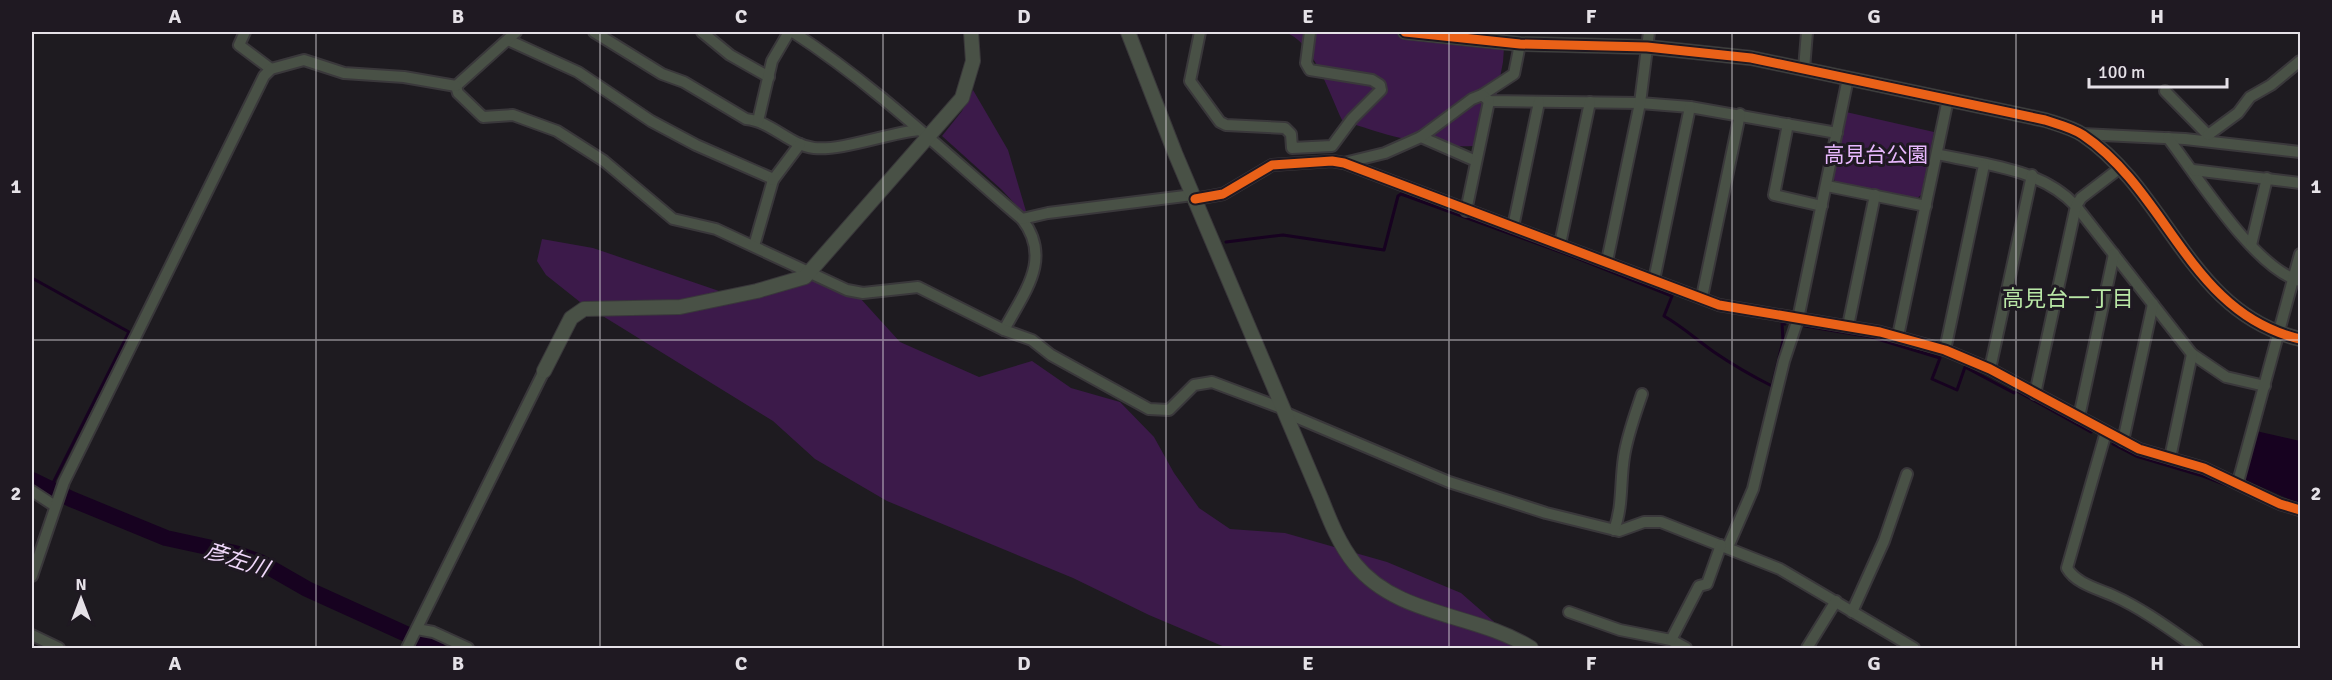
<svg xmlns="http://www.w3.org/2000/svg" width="2332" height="680" font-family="Signika,'Noto Sans JP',sans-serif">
<rect width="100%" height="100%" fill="#1e1b20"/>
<g fill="#3c1a4a">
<path d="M1284 32H1505L1503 62 1491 124 1473 146C1428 148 1384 135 1342 120 1329 93 1313 40 1284 32Z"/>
<polygon points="973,90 1008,150 1028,218 1002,190 942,136 962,111"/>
<polygon points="1846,112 1934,132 1921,195 1916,199 1836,182 1832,177"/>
<polygon points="542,239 593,248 722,292 775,280 815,281 860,298 900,342 979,377 1032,361 1071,388 1120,402 1154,437 1174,473 1199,508 1230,529 1285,533 1387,562 1461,593 1524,648 1227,648 1149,615 1073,578 887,501 815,459 773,421 580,302 546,275 537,261"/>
</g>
<polygon fill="#170220" points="2256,431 2300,441 2300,504 2243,479"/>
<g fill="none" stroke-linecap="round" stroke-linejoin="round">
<g stroke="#170220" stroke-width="3">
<polyline points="973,170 1009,201"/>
<path d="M1226 242 1283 235 1384 250 1398 196 1401 194 1577 258 1672 296 1664 316C1683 327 1697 340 1714 352 1733 365 1752 376 1772 386L1783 341 1782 323 1785 324"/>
<polyline points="32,278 129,332 50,489"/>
<polyline points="1805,326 1871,337 1940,358 1932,379 1957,390 1965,367 2014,393 2017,391 2091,432"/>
<polyline points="2113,444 2136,456 2203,476 2242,491"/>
</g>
<polyline stroke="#170220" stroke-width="16" points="32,480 71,499 166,538 235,553 260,562 307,589 437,648"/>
<g stroke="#3a383b" stroke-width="14">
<g id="minor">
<polyline points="245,32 239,45 271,69"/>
<path d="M594 32 662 74 684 82 746 119C771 121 789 145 814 148 842 151 888 133 919 130"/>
<polyline points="702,32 730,55 769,77"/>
<path d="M793 32C876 86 947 155 1022 219 1053 259 1024 292 1004 330"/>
<polyline points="1200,32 1190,81 1220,122 1226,125 1285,128 1291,134 1292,148 1332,146 1352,119 1381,90 1380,85 1372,80 1310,70 1306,63 1310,32"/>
<polyline points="508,40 578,72 651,121 696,145 769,177 773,180 754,246"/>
<polyline points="1804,69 1807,32"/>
<polyline points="456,86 458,93 483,117 513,115 557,131 604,161 673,219 716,229 847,290 863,293 918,287 1004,330 1032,340 1051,355 1149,409 1169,410 1194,385 1212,382 1284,409"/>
<polyline points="456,86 516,32"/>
<polyline points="2165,91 2208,135 2208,140"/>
<polyline points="1482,95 1514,74 1520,44"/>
<polyline points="758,121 772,61 789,32"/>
<polyline points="1788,124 1774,195 1822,206"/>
<polyline points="2082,134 2185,139 2300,152"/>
<polyline points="2208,135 2238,113 2250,97 2271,85 2300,61"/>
<polyline points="1421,137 1476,161"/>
<path d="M2168 138C2197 176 2255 269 2300 281"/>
<path d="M1937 154C1985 165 2041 168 2076 206L2192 354 2226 377 2265 386"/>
<polyline points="1344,163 1385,153 1421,137 1472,99 1482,95 1489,101 1640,103 1690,107 1837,133"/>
<polyline points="2193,170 2300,183"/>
<polyline points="773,180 800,144"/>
<polyline points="1827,186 1926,206"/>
<polyline points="1195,199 1223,194 1272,165 1332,161 1344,163 1719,305 1880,332 1945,350 1990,369 2139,449 2204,468 2280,504 2300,510"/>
<polyline points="1466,211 1489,101"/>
<polyline points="1022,219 1048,213 1193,195"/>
<polyline points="1513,227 1539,102"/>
<polyline points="1560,244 1590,102"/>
<polyline points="2251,245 2267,178"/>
<polyline points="1607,261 1640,103 1649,32"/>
<polyline points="1654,280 1690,107"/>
<polyline points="1702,297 1740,114"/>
<polyline points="1848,326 1875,195"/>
<polyline points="1898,336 1948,99"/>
<polyline points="1945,350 1984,165"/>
<polyline points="1990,369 2032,175"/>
<polyline points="2035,394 2076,206 2081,198 2120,168"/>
<polyline points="1286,413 1449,482 1546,513 1619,531 1644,522 1661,522 1780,569 1914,648"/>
<polyline points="2079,417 2114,254"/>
<path d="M2106 432 2067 568C2076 584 2099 589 2114 596 2143 609 2171 630 2197 648"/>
<polyline points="2123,441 2153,304"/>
<polyline points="2170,458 2192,354"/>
<polyline points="2238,482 2300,254"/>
<polyline points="32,491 55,506"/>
<path d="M1614 530C1623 507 1620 482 1624 457 1627 436 1635 415 1642 394"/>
<polyline points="1728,547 1753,489 1784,361 1798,319 1848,78"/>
<polyline points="32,576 64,482 264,76 271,69 304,60 344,73 404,77 456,86"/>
<polyline points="1569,612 1620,630 1671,640 1686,648"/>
<polyline points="1852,612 1884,541 1907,474"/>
<polyline points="417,629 433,632 468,648"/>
<polyline points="32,635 59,648"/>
<polyline points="1671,640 1699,586 1707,584 1721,545"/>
<polyline points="407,648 544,371"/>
<polyline points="1807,648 1836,601"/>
</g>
</g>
<g stroke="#3a383b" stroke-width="16">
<g id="tertiary">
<path d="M1128 32 1175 153 1321 498C1330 521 1339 544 1355 564 1398 617 1476 613 1531 648"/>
<path d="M1405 32 1520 44 1647 47 1751 58 2045 120C2057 124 2073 128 2083 135 2169 193 2189 313 2300 339"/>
<polyline points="544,371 571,318 584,309 680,307 757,291 805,277 962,98 973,61 971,32"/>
</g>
</g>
<use href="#minor" stroke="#495146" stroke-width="10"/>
<use href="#tertiary" stroke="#495146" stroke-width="14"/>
<g stroke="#1f1922" stroke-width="13">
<g id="cycleway">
<path d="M1405 32 1520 44 1647 47 1751 58 2045 120C2057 124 2073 128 2083 135 2169 193 2189 313 2300 339"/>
<polyline points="1195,199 1223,194 1272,165 1332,161 1344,163 1719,305 1880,332 1945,350 1990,369 2139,449 2204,468 2280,504 2300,510"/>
</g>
</g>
<use href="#cycleway" stroke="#ea6118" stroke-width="9"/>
</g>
<path fill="none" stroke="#e5e1e7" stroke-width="1.5" stroke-opacity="0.55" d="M316 32V648M600 32V648M883 32V648M1166 32V648M1449 32V648M1732 32V648M2016 32V648M32 340H2300"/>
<g text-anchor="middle" stroke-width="6" stroke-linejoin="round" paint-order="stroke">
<g font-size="21" fill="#e8b8fe" stroke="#1f1922">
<text x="1876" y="162">高見台公園</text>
</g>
<g font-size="22" fill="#b9e7a6" stroke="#1f1922">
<text x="2068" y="306">高見台一丁目</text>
</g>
<g font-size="22" font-style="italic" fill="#f1d9fc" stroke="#1f1922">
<text transform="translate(237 559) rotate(18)" y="8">彦左川</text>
</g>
</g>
<rect width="2332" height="680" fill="none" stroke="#1f1922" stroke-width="66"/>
<g transform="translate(81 599)" stroke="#1f1922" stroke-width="4.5" paint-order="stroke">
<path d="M0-4.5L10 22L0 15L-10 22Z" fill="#e5e1e7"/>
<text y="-9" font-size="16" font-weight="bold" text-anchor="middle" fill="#e5e1e7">N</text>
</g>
<path d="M2089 78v9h138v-9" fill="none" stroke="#e5e1e7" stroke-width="3"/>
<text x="2098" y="78" font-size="18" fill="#e5e1e7" stroke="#1f1922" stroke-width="4.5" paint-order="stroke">100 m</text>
<rect x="33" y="33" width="2266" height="614" fill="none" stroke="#e5e1e7" stroke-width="2"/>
<g font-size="20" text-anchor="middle" font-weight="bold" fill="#e5e1e7">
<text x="175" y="23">A</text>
<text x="458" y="23">B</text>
<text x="741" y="23">C</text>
<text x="1024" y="23">D</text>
<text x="1308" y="23">E</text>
<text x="1591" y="23">F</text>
<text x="1874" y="23">G</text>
<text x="2157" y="23">H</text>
<text x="16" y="193">1</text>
<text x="2316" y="193">1</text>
<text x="16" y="500">2</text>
<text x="2316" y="500">2</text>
<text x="175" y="670">A</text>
<text x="458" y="670">B</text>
<text x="741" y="670">C</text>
<text x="1024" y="670">D</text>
<text x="1308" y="670">E</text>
<text x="1591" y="670">F</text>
<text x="1874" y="670">G</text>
<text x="2157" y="670">H</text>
</g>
</svg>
